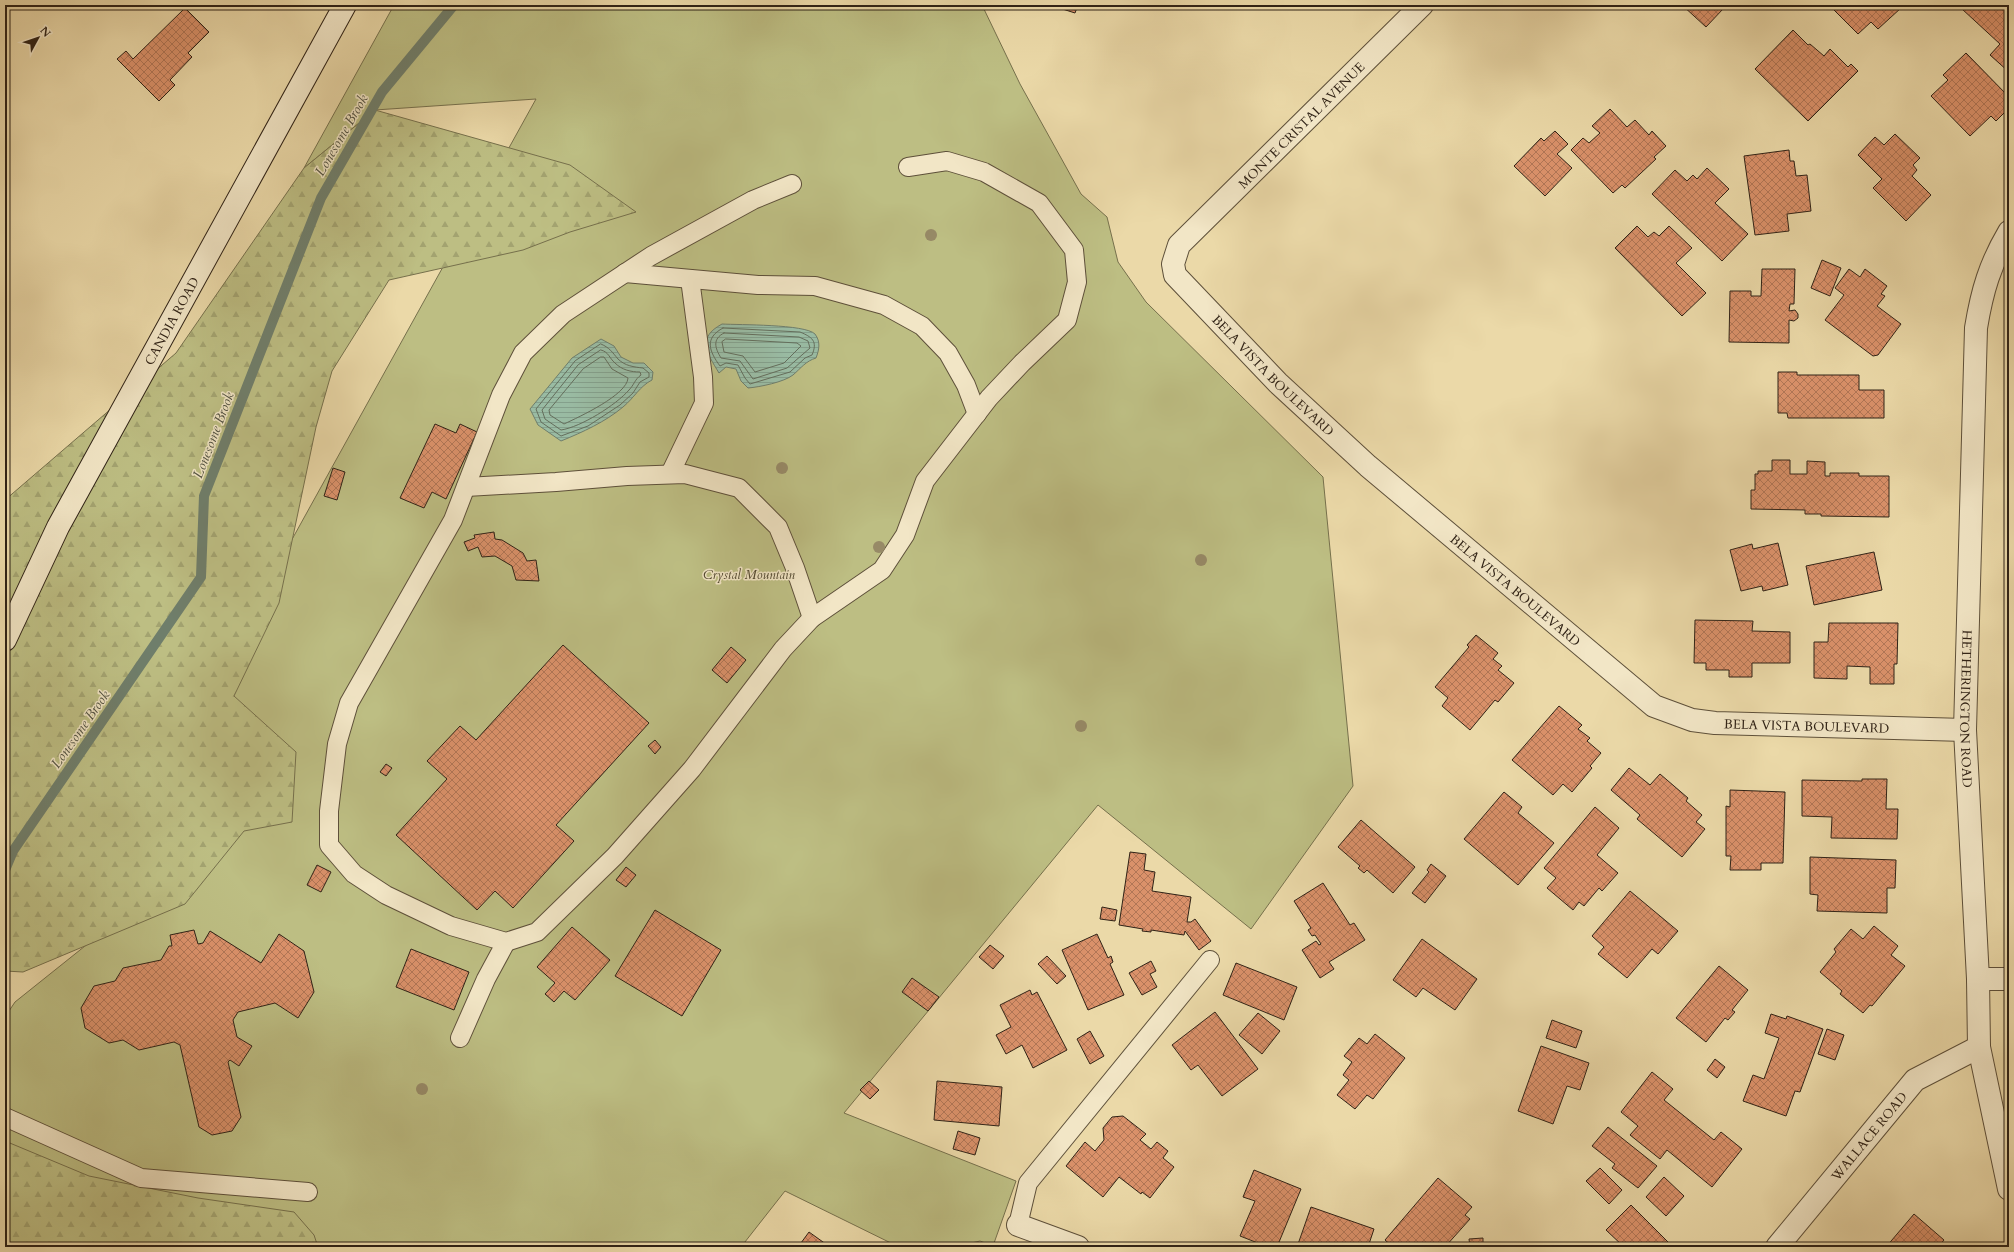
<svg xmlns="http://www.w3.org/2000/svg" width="2014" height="1252" font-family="Cardo,serif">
<defs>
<pattern id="forest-firs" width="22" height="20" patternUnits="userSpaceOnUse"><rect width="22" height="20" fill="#bdbe83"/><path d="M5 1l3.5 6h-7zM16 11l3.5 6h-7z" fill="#a3a370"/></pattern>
<pattern id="water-rules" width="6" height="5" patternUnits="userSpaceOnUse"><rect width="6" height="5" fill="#99bba3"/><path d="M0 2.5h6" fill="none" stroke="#84a08c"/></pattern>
<pattern id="building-cross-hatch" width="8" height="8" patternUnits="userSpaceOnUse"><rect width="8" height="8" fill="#da916a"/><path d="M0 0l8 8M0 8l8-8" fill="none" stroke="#b17656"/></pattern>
</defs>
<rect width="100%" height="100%" fill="#ebd9a8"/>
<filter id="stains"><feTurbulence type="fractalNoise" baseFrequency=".005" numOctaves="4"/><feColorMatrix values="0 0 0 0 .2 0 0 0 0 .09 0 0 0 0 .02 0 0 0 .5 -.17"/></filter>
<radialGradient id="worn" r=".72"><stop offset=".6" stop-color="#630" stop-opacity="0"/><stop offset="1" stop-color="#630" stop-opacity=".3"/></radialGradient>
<polygon fill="#bdbe83" stroke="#76704c" points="394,5 982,5 1020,84 1081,194 1107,217 1118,262 1146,302 1323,477 1353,786 1251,929 1098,805 844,1113 1016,1181 993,1246 980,1241 955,1247 899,1247 785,1191 741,1247 5,1247 5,1017 15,1002 85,946 179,878 213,682 536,99 375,110 304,168"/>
<g fill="url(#forest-firs)" stroke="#76704c">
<polygon points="375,110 570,165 636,212 570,232 523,250 389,280 332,371 316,427 279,603 234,696 296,752 292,822 244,831 185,904 23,972 5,971 5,500 176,353 304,168"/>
<polygon points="5,1141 89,1176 198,1198 294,1212 314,1235 318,1247 5,1247"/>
</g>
<g fill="url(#water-rules)" stroke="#6f7e6b">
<path d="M722 324C739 325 805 324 815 334 821 342 819 350 816 358 806 361 801 368 793 375 784 382 760 387 748 388L741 381 736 369 726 367 719 373C707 353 696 338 722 324Z"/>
<path d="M601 339 614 346 621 357 633 363H644L653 372 652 380C640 386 634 398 623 407 605 422 583 432 561 441L538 425 530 409 572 358Z"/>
</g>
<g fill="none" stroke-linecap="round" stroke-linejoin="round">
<g stroke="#646e5c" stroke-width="1">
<path d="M723 328 800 332C812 337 818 341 812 355L805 358 790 372 750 384 745 378 738 365 726 363 720 366C709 351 704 338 723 328Z"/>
<path d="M724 333 799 337 808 341 810 348 787 368 753 379 740 361 721 358C715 348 712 339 724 333Z"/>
<polygon points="726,339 797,343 801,346 784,363 755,372 743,356 724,352 722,342"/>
<path d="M601 344C610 348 612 352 618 359 625 366 634 367 643 368L649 373V377L640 382 633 393 620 405 588 426 561 436 541 422 536 409 575 361Z"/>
<path d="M601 350C609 352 609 358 615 363 622 370 631 372 640 372L641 375C635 379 634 385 629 390 616 405 581 427 561 430L545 419 542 410 578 365Z"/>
<path d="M601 357H604L612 369 628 378C627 395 579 417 564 424L550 415 549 410 583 369Z"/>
</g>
<polyline stroke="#6f7e6b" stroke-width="10" points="5,870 13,851 201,577 204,496 321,198 382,92 454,5"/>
</g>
<g fill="url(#building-cross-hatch)" stroke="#2f2216">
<polygon points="1050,5 1078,5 1075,13"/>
<polygon points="1682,5 1718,5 1723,9 1706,27"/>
<polygon points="1829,5 1898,5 1901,8 1878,29 1871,22 1858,34"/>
<polygon points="1966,5 2009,5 2009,72 1990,55 2000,44 1962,9"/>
<polygon points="185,8 209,32 188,53 192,57 170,80 175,85 159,101 117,59 126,51 133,59"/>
<polygon points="1793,30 1808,45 1810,44 1824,56 1830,49 1848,67 1851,64 1858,71 1808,121 1755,69"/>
<polygon points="1966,53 2009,97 2009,108 1996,121 1991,116 1970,136 1931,96 1948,80 1943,75"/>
<polygon points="1610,109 1627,127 1635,120 1649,135 1652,131 1666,146 1654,157 1656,159 1625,188 1622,185 1613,193 1571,150 1583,138 1589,143 1600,133 1592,126"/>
<polygon points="1555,131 1568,144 1557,154 1572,168 1545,196 1514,166 1541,138 1544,141"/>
<polygon points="1895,134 1920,158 1913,165 1917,170 1912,176 1931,195 1906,221 1873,188 1882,179 1858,155 1875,137 1884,145"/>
<polygon points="1789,150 1790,161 1794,161 1796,176 1807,175 1811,211 1787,214 1789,231 1755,235 1744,156"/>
<polygon points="1707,168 1729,189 1715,203 1748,234 1722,261 1652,194 1675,170 1687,181 1693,175 1697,179"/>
<polygon points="1637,226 1648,237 1654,232 1659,236 1669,226 1692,248 1676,263 1706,293 1682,316 1615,248"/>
<polygon points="1822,260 1841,268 1830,296 1811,288"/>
<polygon points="1762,269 1795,269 1794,304 1790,304 1789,311 1795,310 1798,314 1798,318 1794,321 1789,320 1789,343 1729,342 1730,291 1751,291 1751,296 1761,296"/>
<polygon points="1849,269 1860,277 1865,269 1887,286 1881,294 1885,296 1877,306 1901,324 1878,355 1873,356 1825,320 1844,295 1835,288"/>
<polygon points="1778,372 1797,372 1797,375 1859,375 1859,390 1884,390 1884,418 1788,418 1787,413 1778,413"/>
<polygon points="435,424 456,433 460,424 477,432 446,499 432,492 424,508 400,498"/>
<polygon points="1772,460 1790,460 1790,474 1807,474 1807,461 1825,462 1825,476 1830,476 1830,473 1859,473 1859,476 1889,476 1889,517 1821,516 1821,514 1805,514 1805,510 1751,509 1751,490 1755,490 1755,474 1758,474 1758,471 1772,471"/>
<polygon points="333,468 345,472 337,500 324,496"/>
<polygon points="494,532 495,539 502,540 523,553 527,561 536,560 539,581 516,580 512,566 495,556 482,557 478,547 468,551 464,542 475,538 474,535"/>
<polygon points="1778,543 1788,585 1763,591 1762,586 1741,591 1730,550 1752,544 1753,549"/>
<polygon points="1874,552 1882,590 1814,605 1806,566"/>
<polygon points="1695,620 1753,621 1752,631 1790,632 1790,663 1752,663 1752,677 1729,677 1729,670 1706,670 1706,663 1694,663"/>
<polygon points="1829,623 1898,623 1897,664 1894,664 1894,684 1870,684 1870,667 1847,666 1847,679 1814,678 1814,642 1828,642"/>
<polygon points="1476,635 1498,653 1493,659 1502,666 1498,670 1514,683 1498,702 1495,700 1470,730 1442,706 1448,698 1435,687 1469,647 1467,645"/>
<polygon points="563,645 649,723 556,825 574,841 513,908 495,891 477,910 396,835 447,779 427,761 460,726 476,740"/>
<polygon points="731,647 746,660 727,683 712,670"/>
<polygon points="1559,706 1582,725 1578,729 1590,738 1587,741 1601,753 1590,766 1592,768 1572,792 1563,784 1553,795 1512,760"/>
<polygon points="655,740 661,747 655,754 648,746"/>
<polygon points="386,764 392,768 386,776 380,772"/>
<polygon points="1629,768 1650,785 1660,774 1688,798 1686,801 1702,815 1696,822 1705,829 1682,857 1637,819 1640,815 1611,790"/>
<polygon points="1862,779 1887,779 1886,809 1898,809 1897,839 1831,838 1832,817 1802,816 1802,780 1862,781"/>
<polygon points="1730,790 1785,792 1783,863 1761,863 1761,870 1730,870 1731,856 1726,856 1726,806 1730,807"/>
<polygon points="1504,792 1522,807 1518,813 1554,843 1518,885 1464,839"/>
<polygon points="1595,807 1619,828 1597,855 1618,873 1602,891 1599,888 1584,906 1579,902 1573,910 1547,888 1556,878 1544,868"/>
<polygon points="1361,820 1415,867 1393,893 1367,870 1364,873 1358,868 1360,866 1338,847"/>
<polygon points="1130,852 1146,854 1144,870 1155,872 1152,891 1191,897 1187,922 1191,922 1195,919 1211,941 1199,950 1185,931 1184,935 1151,930 1151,932 1142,931 1143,929 1119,925"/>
<polygon points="1810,857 1896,860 1895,888 1887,888 1887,913 1817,911 1818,895 1810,894"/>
<polygon points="1431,864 1446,876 1425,903 1412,893 1429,872 1427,870"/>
<polygon points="317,865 331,872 321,892 307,885"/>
<polygon points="626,867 636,875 626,887 616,880"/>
<polygon points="1323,883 1350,925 1354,923 1365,940 1329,962 1334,969 1320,978 1302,950 1316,941 1319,945 1321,944 1315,935 1312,936 1308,930 1311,928 1294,901"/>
<polygon points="1630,891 1678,931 1658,954 1652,949 1627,978 1598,954 1604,947 1592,936"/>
<polygon points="1102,907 1117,910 1115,921 1100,919"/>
<polygon points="655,910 721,950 682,1016 615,976"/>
<polygon points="1874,926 1898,946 1891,955 1905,966 1872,1006 1870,1005 1863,1013 1840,994 1842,991 1820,972 1836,952 1834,949 1851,929 1863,939"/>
<polygon points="572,927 610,960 575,1000 564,991 554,1002 545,994 555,983 537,967"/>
<polygon points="194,930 198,944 203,943 210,931 261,963 279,934 304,951 314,992 298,1018 275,1003 238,1012 233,1020 237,1037 252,1046 239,1066 230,1060 228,1062 241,1117 232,1131 212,1135 199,1127 180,1045 174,1042 139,1050 123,1040 109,1043 85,1028 81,1008 94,986 115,981 123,968 161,960 169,946 172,946 170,935"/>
<polygon points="1097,934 1108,958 1111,956 1113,962 1110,964 1124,995 1088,1010 1062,950"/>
<polygon points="1422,939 1477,979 1455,1010 1423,988 1416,997 1393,980"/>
<polygon points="990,945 1004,956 993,969 979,957"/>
<polygon points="411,949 469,972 454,1010 396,987"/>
<polygon points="1047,956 1066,976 1057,984 1038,964"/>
<polygon points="1151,961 1156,971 1150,974 1157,987 1142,995 1129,973"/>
<polygon points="1236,963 1297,987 1284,1020 1223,995"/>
<polygon points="1719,966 1748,990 1732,1010 1735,1012 1728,1020 1725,1018 1706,1042 1676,1018"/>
<polygon points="912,978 939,997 928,1011 902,992"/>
<polygon points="1030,990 1032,995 1037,992 1067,1050 1033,1068 1022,1045 1006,1054 996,1035 1011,1027 1000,1005"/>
<polygon points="1215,1012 1258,1069 1222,1096 1198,1065 1191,1070 1172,1045"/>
<polygon points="1258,1013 1280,1031 1262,1054 1239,1035"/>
<polygon points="1771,1014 1786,1019 1787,1016 1823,1029 1800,1092 1795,1091 1786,1116 1743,1101 1753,1075 1764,1079 1779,1038 1765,1033"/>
<polygon points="1552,1020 1582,1031 1576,1048 1546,1038"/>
<polygon points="1827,1029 1844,1035 1835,1060 1818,1054"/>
<polygon points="1090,1031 1104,1056 1090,1064 1077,1039"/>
<polygon points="1375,1034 1405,1058 1373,1099 1367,1095 1355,1109 1337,1095 1349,1080 1343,1075 1352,1062 1344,1056 1359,1038 1367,1044"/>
<polygon points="1541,1046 1589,1063 1580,1090 1567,1086 1553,1124 1518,1111"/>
<polygon points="1715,1059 1725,1067 1717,1078 1707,1070"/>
<polygon points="1652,1072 1673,1089 1664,1100 1714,1140 1721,1132 1742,1149 1712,1187 1667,1150 1660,1159 1630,1135 1638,1126 1621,1112"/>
<polygon points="869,1081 879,1090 870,1099 860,1090"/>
<polygon points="937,1081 1002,1087 999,1126 934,1120"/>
<polygon points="1123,1116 1146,1134 1140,1140 1151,1149 1157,1142 1168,1151 1163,1158 1174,1167 1150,1198 1142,1192 1141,1194 1119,1177 1103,1197 1066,1166 1085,1142 1095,1151 1104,1140 1103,1128 1112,1117"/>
<polygon points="1608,1127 1657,1166 1638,1188 1612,1168 1615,1164 1592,1146"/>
<polygon points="958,1131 980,1138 975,1155 953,1149"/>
<polygon points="1600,1168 1622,1190 1609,1204 1586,1181"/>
<polygon points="1254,1170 1301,1189 1277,1247 1268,1247 1240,1236 1255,1201 1243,1197"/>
<polygon points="1664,1177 1684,1196 1666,1216 1646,1197"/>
<polygon points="1438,1178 1472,1207 1465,1215 1470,1219 1445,1247 1439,1247 1433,1242 1429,1247 1393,1247 1385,1240"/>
<polygon points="1631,1205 1673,1247 1624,1247 1606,1230"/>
<polygon points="1311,1207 1374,1229 1368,1247 1297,1247"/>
<polygon points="1914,1214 1944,1240 1938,1247 1886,1247"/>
<polygon points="809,1232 830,1247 798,1247"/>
<polygon points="1483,1238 1483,1247 1470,1247 1469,1239"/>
</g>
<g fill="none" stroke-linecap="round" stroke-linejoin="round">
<g stroke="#5e503a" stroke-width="20">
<g id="lane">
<polyline points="792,184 753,200 651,256 563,314 523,353 501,395 453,520 349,703 337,744 329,811 329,845 354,874 386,895 451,926 506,942 537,932 615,856 692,769 783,649 812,618 882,570 905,535 925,481 989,398 1022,363 1067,320 1077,282 1074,250 1039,203 984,172 947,161 908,167"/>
<polyline points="625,273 758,285 815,286 884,305 922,326 948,353 966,385 977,414"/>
<polyline points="670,474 704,403 703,377 690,279"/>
<polyline points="466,487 556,482 627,476 685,474 739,488 778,527 795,568 812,618"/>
<polyline points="460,1038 486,979 506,942"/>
<polyline points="5,1117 141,1178 308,1192"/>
<polyline points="1018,1225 1028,1183 1210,960"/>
</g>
</g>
<g stroke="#5e503a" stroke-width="24">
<g id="street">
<path id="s1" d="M1422 5 1179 245 1173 264 1175 275 1278 383 1368 466 1654 706 1692 720 1715 723 1965 730"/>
<path id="s2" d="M2009 232C1990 264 1982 291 1976 328L1965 730 1978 979 1979 1047 2009 1189"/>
<polyline points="1978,979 2009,979"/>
<polyline points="1018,1225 1078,1247"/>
<path id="s3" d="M1777 1247 1915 1080 1979 1047"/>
</g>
</g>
<g stroke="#2f2216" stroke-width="24">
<g id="secondary">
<path id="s4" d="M5 640 58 527 345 5"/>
</g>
</g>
<use href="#lane" stroke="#f2e6c6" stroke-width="18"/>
<use href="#street" stroke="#f2e6c6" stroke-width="22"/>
<use href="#secondary" stroke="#f2e6c6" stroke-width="22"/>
</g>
<g fill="#978a67">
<circle cx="931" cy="235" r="6"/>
<circle cx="782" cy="468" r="6"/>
<circle cx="879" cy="547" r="6"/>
<circle cx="1201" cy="560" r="6"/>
<circle cx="1081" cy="726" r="6"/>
<circle cx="422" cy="1089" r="6"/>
</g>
<g text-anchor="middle" stroke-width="3" stroke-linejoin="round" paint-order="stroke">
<g font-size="13" fill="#2f2216" stroke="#f2e6c6">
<text transform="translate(1301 125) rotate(-45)" y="5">MONTE CRISTAL AVENUE</text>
<text dy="5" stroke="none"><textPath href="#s4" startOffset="360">CANDIA ROAD</textPath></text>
<text dy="5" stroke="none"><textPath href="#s1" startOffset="513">BELA VISTA BOULEVARD</textPath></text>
<text dy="5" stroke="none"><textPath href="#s1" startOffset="837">BELA VISTA BOULEVARD</textPath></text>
<text dy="5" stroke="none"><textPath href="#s2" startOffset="483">HETHERINGTON ROAD</textPath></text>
<text dy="5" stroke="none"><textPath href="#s1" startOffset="1173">BELA VISTA BOULEVARD</textPath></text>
<text dy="5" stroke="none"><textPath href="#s3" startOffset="144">WALLACE ROAD</textPath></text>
</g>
<g font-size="13" font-style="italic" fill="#524931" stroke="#f2e6c6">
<text x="749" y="579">Crystal Mountain</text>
</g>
<g font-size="14" font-style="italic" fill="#4f5040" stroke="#f2e6c6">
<text transform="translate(341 135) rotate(-60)" y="5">Lonesome Brook</text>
<text transform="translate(213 435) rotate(-69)" y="5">Lonesome Brook</text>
<text transform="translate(80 729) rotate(-55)" y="5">Lonesome Brook</text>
</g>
</g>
<rect width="2014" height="1252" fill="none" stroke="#ebd9a8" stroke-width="20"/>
<rect x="6" y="6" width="2002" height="1240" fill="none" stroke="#2f2216" stroke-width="2"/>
<rect x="10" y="10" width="1994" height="1232" fill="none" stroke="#2f2216"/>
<g transform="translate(38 38) rotate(50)" stroke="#f2e6c6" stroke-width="3" paint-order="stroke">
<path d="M0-3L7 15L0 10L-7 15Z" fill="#2f2216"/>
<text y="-6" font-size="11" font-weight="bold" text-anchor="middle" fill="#2f2216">N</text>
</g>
<rect width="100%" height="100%" filter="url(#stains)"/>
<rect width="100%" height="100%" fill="url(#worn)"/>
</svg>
